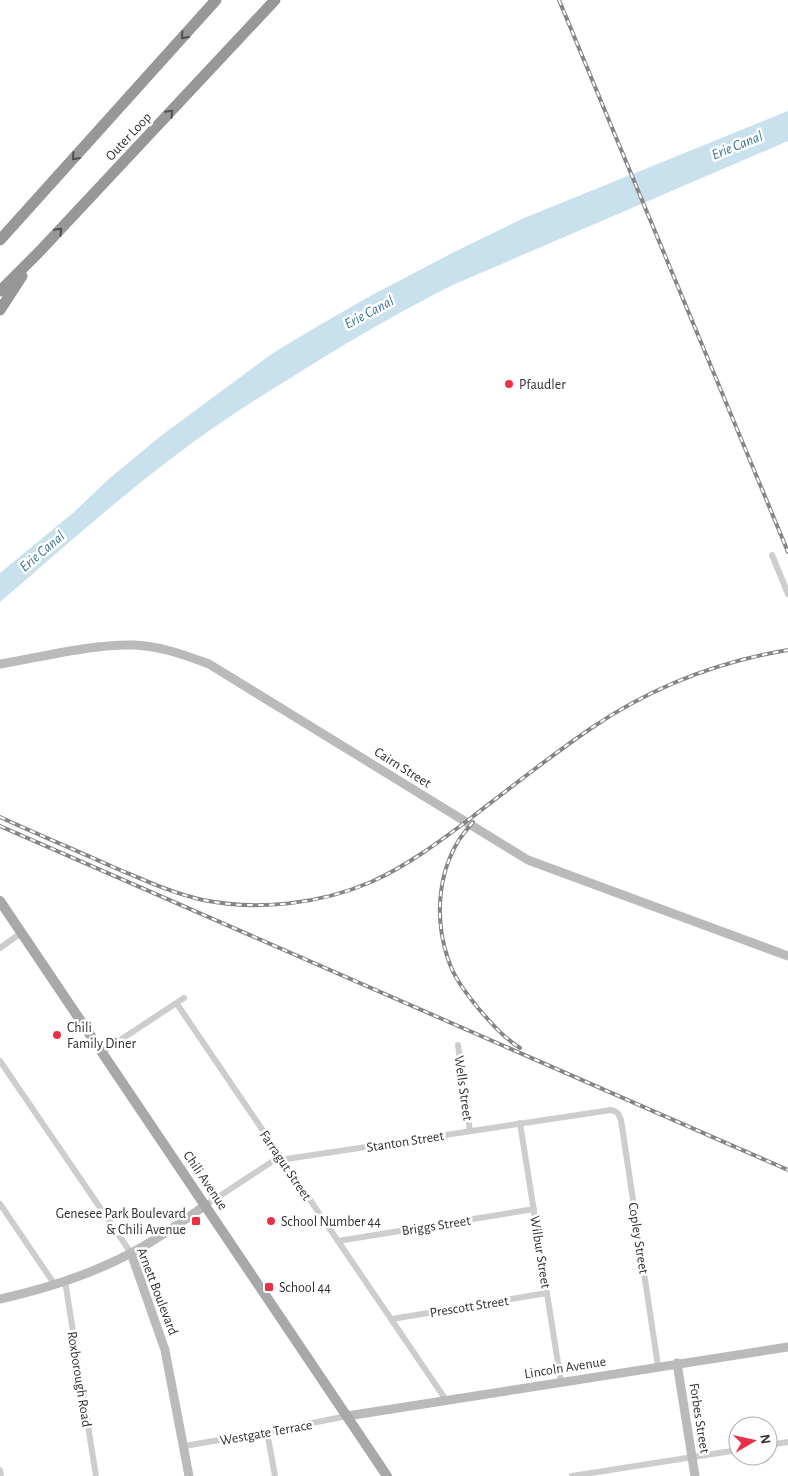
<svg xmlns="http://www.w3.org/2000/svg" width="788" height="1476" font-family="'Alegreya Sans',sans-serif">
<rect width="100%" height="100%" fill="#fff"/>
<path fill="#c9e1ed" d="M788 111V141L455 284C400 311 348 342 297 374 261 396 226 418 192 443 125 492 63 548 0 602V573L74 512 111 477 162 435 273 353 311 330 372 295 456 251 524 218Z"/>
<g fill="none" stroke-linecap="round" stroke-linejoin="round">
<g stroke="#cdcdcd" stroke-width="6">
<polyline points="772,555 788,594"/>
<polyline points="0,948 21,933"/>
<polyline points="177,1004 446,1400"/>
<polyline points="458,1045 470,1131"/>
<polyline points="102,1052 184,998"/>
<polyline points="0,1061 131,1253"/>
<polyline points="520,1123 561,1382"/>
<polyline points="0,1204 55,1285"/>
<path d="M206 1205 273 1161 611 1110C617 1111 619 1114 621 1120L658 1366"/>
<polyline points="338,1241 534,1209"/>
<polyline points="65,1281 96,1476"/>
<polyline points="392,1319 547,1293"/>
<polyline points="267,1432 275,1476"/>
<polyline points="768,1445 788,1442"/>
<polyline points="184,1446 267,1432 347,1416"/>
<polyline points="0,1470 1,1476"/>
<polyline points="572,1476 738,1450"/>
</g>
<g stroke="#bababa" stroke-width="9">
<path d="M0 664C43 657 90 644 134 645 160 646 185 655 209 664L528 860 788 956"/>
<polyline points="131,1253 165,1350 189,1476"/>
<path d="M0 1299C45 1289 90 1275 131 1253 157 1240 181 1222 206 1205"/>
<polyline points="677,1363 695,1476"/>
<polyline points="347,1416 788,1347"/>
</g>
<polyline stroke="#a8a8a8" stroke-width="10" points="0,901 387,1476"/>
<g stroke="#979797" stroke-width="11">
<polyline points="0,240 216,0"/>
<polyline points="0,291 40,251 275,0"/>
<polyline points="0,310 22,276"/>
</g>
<g stroke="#858585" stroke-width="4">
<g id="rail">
<polyline points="559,0 788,552"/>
<path d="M0 817C37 834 75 850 113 867 142 879 171 893 203 900 258 911 320 904 371 882 407 866 439 842 471 818 510 788 549 757 590 729 650 688 716 662 788 650"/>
<path d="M473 822C468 828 463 834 459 840 437 875 435 921 448 959 454 978 466 993 478 1008 491 1023 503 1037 520 1048"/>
<polyline points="0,826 788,1170"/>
</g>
</g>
<use href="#rail" stroke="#fff" stroke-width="2" stroke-dasharray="5.5" stroke-linecap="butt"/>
</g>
<defs><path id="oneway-chevron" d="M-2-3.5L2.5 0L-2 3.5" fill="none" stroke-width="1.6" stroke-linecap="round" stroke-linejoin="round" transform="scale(1.25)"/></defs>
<g stroke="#4f4f4f">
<use href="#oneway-chevron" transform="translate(184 36) rotate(132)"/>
<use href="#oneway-chevron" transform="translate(170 113) rotate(-47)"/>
<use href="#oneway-chevron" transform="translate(75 157) rotate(132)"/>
<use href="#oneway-chevron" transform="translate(59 231) rotate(-47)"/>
</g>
<g fill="#ea2f46" stroke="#fff" stroke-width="2">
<circle cx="509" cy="384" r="5"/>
<circle cx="57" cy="1035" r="5"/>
<rect x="191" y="1216" width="10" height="10" rx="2.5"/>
<circle cx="271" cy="1221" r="5"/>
<rect x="264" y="1282" width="10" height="10" rx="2.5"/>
</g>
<g text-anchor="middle" stroke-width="5" stroke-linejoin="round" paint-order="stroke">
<g font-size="14" fill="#303030" stroke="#fff">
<text transform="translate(128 136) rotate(-47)" y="5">Outer Loop</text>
<text transform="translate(403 767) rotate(32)" y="5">Cairn Street</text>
<text transform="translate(464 1088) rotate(82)" y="5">Wells Street</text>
<text transform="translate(405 1141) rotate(-9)" y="5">Stanton Street</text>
<text transform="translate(286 1165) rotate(56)" y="5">Farragut Street</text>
<text transform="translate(206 1180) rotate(56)" y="5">Chili Avenue</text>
<text transform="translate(436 1225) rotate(-9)" y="5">Briggs Street</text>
<text transform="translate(639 1238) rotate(81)" y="5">Copley Street</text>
<text transform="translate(541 1252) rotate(81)" y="5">Wilbur Street</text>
<text transform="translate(158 1291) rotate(69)" y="5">Arnett Boulevard</text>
<text transform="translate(469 1306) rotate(-9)" y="5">Prescott Street</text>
<text transform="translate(565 1367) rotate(-9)" y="5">Lincoln Avenue</text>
<text transform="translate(80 1379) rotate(81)" y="5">Roxborough Road</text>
<text transform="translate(700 1418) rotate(81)" y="5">Forbes Street</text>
<text transform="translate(266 1432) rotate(-10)" y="5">Westgate Terrace</text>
</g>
<g font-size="14" fill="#303030" stroke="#fff" text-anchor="start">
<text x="519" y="389">Pfaudler</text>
<text x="67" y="1032">Chili<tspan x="67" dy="16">Family Diner</tspan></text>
<text x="186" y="1218" text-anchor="end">Genesee Park Boulevard<tspan x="186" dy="16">&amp; Chili Avenue</tspan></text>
<text x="281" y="1226">School Number 44</text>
<text x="279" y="1292">School 44</text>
</g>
<g font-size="15" font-style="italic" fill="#3b7694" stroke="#fff">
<text transform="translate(737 145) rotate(-22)" y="5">Erie Canal</text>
<text transform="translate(369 312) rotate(-28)" y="5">Erie Canal</text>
<text transform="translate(42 551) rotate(-40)" y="5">Erie Canal</text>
</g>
</g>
<g transform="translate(753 1441) rotate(81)"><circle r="24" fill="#ffffff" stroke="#acacac"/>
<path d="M0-4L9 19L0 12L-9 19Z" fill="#ea2f46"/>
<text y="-8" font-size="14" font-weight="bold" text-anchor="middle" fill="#303030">N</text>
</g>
</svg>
